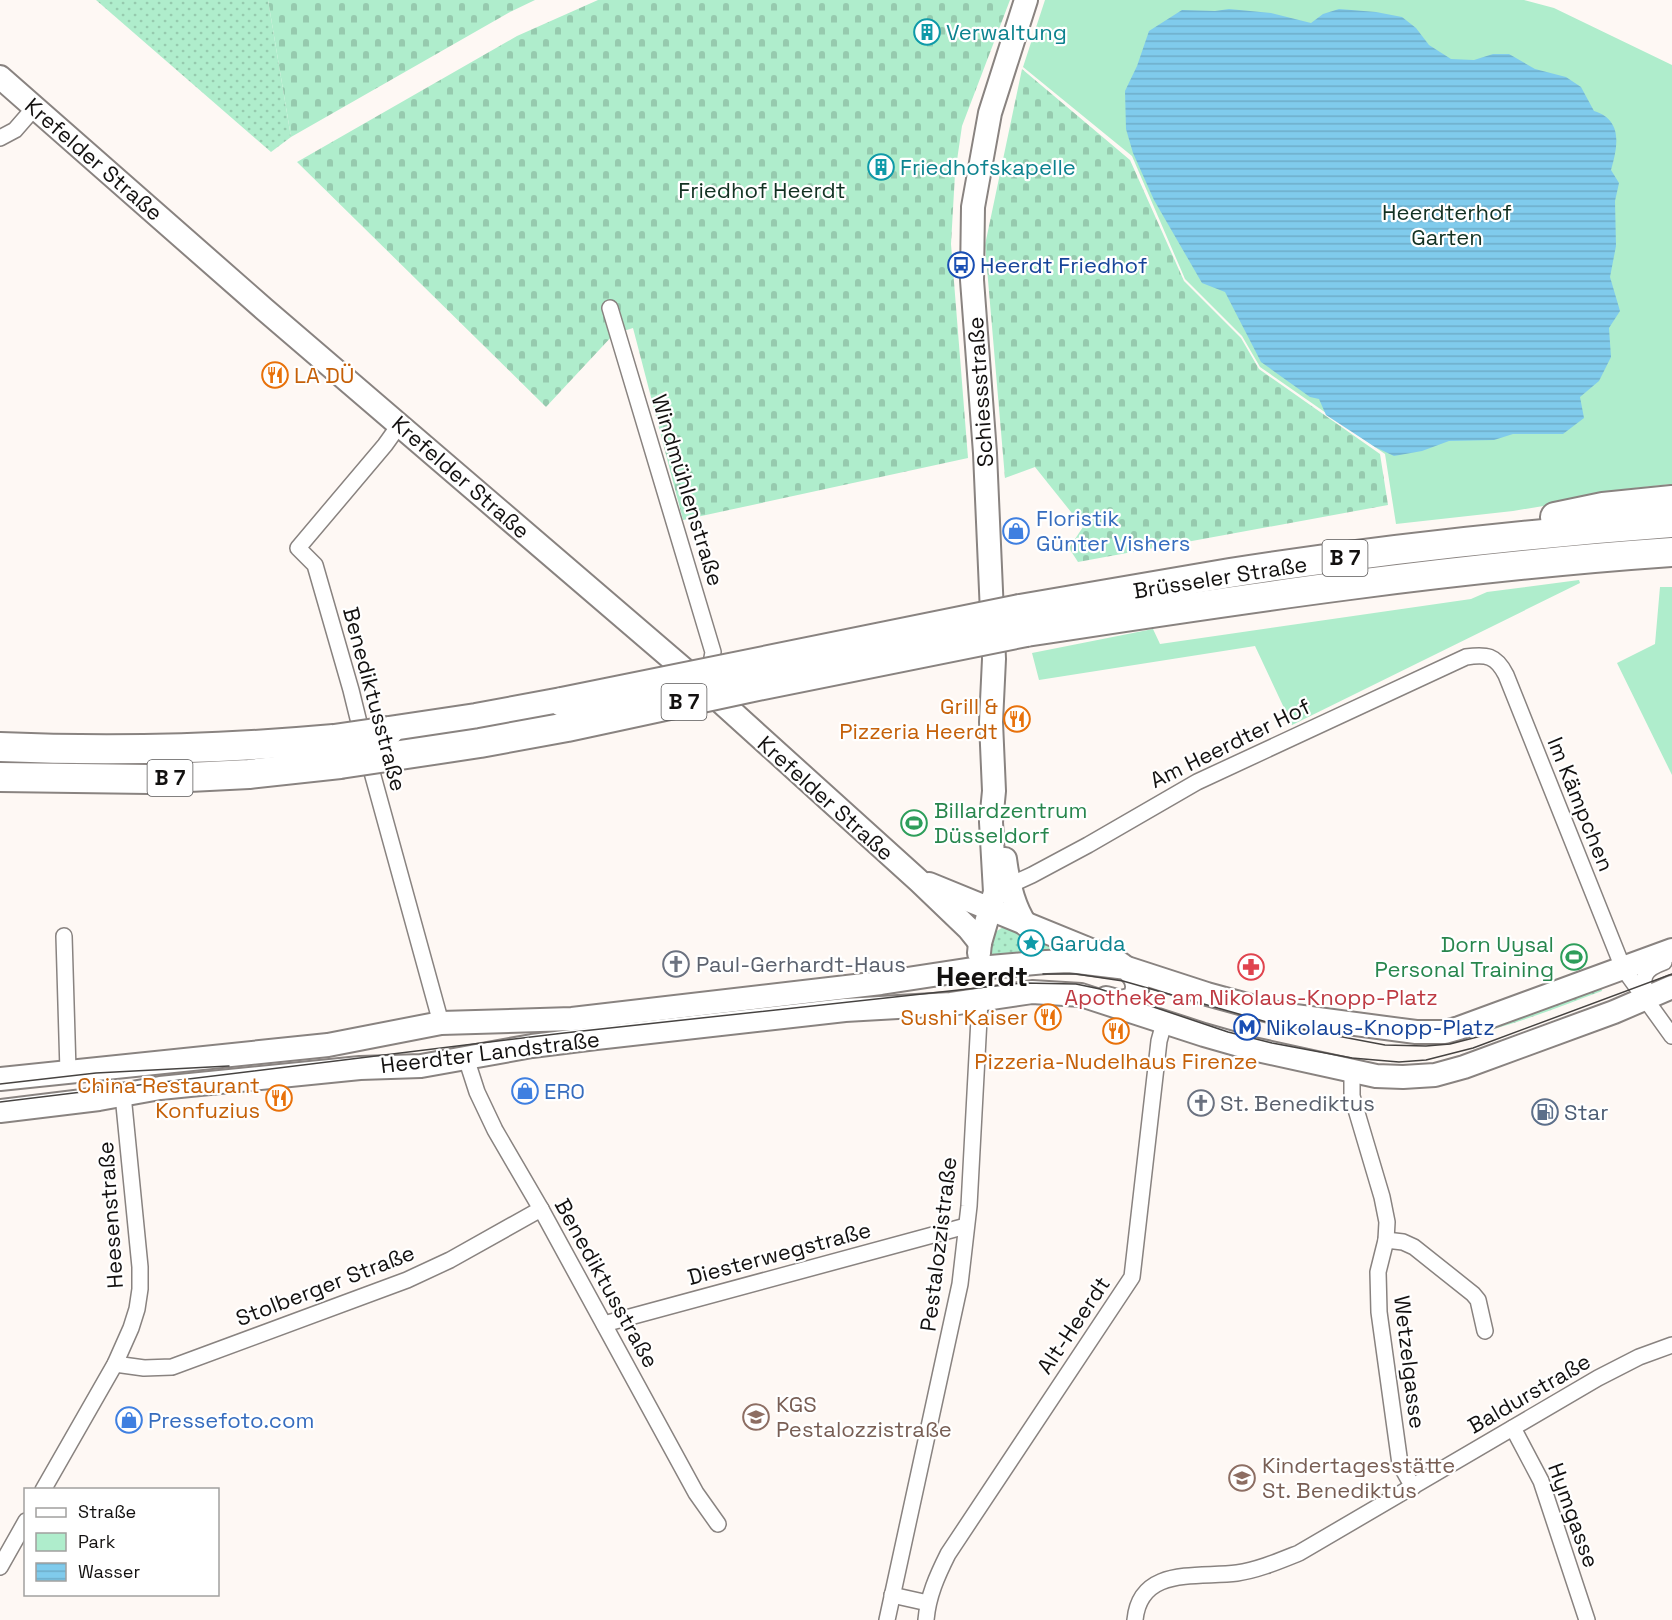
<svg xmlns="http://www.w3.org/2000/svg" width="1672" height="1620" font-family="'Space Grotesk',sans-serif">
<defs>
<pattern id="grass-dots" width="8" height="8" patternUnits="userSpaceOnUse" patternTransform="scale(1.5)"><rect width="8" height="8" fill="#afedcc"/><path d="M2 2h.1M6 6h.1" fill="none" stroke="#96caae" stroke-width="1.8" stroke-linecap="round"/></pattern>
<pattern id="cemetery-stones" width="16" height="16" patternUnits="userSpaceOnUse" patternTransform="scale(1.5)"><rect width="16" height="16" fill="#afedcc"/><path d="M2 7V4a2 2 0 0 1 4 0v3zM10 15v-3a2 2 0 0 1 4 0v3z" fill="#96caae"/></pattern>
<pattern id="water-rules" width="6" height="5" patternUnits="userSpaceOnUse" patternTransform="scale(1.5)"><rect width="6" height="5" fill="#80cbec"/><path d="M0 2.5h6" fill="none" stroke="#6eadc9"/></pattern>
</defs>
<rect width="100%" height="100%" fill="#fef8f4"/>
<g fill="url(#grass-dots)">
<polygon points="96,0 268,0 291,137 271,152"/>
<polygon points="1003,927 1012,928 1077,953 990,963 989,943 991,935"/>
<path d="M1600 983 1602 991C1534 1016 1466 1046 1392 1042V1037Z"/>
</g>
<g fill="url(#cemetery-stones)">
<polygon points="268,0 535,0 510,12 291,137"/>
<polygon points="598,0 1010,0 962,126 955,174 951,244 968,458 683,520 633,328 614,334 546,407 297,162 517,36"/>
<polygon points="1022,69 1130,160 1184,281 1241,338 1259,369 1380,454 1388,505 1078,562 1069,548 1083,527 1035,467 1005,478 985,245"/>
</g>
<g fill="#afedcc">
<polygon points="1045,0 1524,0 1554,8 1672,65 1672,484 1617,490 1591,498 1513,511 1396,524 1385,454 1260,367 1242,336 1185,279 1132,156 1023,67"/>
<polygon points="1579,580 1580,583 1292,725 1255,646 1039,680 1032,653 1153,629 1160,644 1471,599 1487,592"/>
<polygon points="1660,587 1672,587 1672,775 1617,663 1655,644"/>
</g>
<path fill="url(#water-rules)" d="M1229 9 1271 13 1311 23 1323 14 1339 9 1376 12 1402 17 1416 28 1429 45 1451 59 1474 60 1493 54H1509L1535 69 1566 77 1581 87 1594 111C1623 120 1618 146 1611 170L1619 183 1615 201 1616 246 1610 277 1620 311 1609 328 1611 357 1599 381 1580 397 1584 418 1563 434H1513L1494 440 1449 441 1422 451 1394 456 1375 447 1326 415 1319 399 1310 397 1261 362 1225 292 1202 283 1154 200 1133 153 1126 129 1125 91 1137 66 1149 31 1182 10 1215 11Z"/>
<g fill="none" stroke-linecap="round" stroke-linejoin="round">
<g stroke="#898380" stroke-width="18">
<g id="street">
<polyline points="0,138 15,130 35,107"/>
<polyline points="610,308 713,652 710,669 706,675"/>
<polyline points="400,424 385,445 298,548 315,565 351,690 365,747 441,1023"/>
<path d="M1001 882 1010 885 1032 875 1088 845 1197 782 1466 657C1486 654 1496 655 1506 675L1623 968 1672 1036"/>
<polyline points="64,936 68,1071"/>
<path d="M1645 998C1642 977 1642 970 1664 962"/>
<polyline points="466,1058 477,1092 495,1130 541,1209 696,1493 718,1524"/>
<polyline points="1352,1071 1352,1096 1382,1197 1387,1222 1386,1240 1378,1272 1379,1312 1400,1464 1413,1487"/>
<polyline points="1386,1240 1403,1242 1414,1247 1473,1294 1478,1300 1485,1331"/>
<polyline points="604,1324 966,1226"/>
<polyline points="115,1364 144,1368 172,1367 407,1280 450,1260 541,1209"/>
<polyline points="1513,1428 1541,1481 1587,1620"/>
<polyline points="43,1490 115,1364 131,1328 137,1309 140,1289 140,1267 123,1095"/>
<polyline points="0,1567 26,1521"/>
<polyline points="892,1595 928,1603"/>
<polyline points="887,1620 960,1284 969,1206 980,1000"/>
<path d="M926 1620C928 1596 937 1576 948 1554L1132 1277 1159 1041 1164 1023"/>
<path d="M1135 1620C1140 1566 1197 1578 1237 1573 1258 1570 1279 1561 1299 1553L1598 1378 1639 1357 1672 1345"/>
</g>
</g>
<g stroke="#898380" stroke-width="26">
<g id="secondary">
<polyline points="0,77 264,309 700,683 919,881 968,928 980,943"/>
<path d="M1005 859C1008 882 1013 906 1026 925"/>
<path d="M929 884 1115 960C1129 969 1145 981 1133 999L1121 1002 1106 998"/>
<polyline points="979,953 980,943 995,892 991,822 994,791 991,722 994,659 985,453 972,280 973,207 990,113 1026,0"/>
<polyline points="0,1079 328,1045 441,1023 572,1019 881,983 979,968 1046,962 1069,961 1127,968 1207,994 1280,1014 1416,1032 1445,1032 1459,1028 1672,950"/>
<polyline points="0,1111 99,1099 160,1088 360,1068 421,1066 532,1046 596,1038 845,1010 951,1004 1032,992 1081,995 1204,1035 1253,1049 1376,1076 1403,1077 1435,1075 1464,1067 1614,1012 1672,987"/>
</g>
</g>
<g stroke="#898380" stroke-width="32">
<g id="highway">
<polyline points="1555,517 1603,507 1672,500"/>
<path d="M1020 609C1090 597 1160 585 1230 573 1377 550 1525 534 1672 523"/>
<path d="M1026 632C1240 599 1455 567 1672 552"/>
<polyline points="389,731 476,718 562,702"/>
<path d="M0 747C112 752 223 749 334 739"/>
<polyline points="0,777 149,779 249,774 340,764"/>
</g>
</g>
<use href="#street" stroke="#fff" stroke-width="15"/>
<use href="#secondary" stroke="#fff" stroke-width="22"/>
<use href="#highway" stroke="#fff" stroke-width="28"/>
<g stroke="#464341" stroke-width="1.5">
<polyline points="1043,974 1076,974 1123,981 1274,1024 1385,1045 1426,1046 1450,1044 1489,1034"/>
<polyline points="0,1084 96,1073 229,1066"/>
<polyline points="0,1102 564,1033 1022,983 1076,984 1100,989 1228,1032 1272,1043 1352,1058 1399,1062 1426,1060 1473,1048 1672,974"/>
</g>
<g stroke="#898380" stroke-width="32" stroke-linecap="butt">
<g id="highway-bridge">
<polyline points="562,702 1020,609"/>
<polyline points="334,739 389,731"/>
<polyline points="340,764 480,743 567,727 748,688 1026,632"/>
</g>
</g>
<use href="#highway-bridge" stroke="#fff" stroke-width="28"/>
</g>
<defs>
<g id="building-ring" transform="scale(1.35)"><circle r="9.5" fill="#fff" stroke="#0f9aa8" stroke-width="1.5"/><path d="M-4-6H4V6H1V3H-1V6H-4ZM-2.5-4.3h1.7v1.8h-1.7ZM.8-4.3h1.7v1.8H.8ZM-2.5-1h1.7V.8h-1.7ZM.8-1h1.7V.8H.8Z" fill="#0f9aa8"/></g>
<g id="bus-ring" transform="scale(1.35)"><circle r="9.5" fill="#fff" stroke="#1a4fb4" stroke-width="1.5"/><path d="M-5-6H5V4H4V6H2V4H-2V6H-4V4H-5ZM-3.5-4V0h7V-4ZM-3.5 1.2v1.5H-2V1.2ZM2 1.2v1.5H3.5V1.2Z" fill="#1a4fb4"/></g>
<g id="restaurant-ring" transform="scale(1.35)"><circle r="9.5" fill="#fff" stroke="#e8710a" stroke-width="1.5"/><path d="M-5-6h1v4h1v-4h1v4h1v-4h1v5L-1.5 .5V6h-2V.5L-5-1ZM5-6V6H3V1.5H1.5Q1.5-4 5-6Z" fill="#e8710a"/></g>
<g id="shop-ring" transform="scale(1.35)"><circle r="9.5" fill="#fff" stroke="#3f7fe0" stroke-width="1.5"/><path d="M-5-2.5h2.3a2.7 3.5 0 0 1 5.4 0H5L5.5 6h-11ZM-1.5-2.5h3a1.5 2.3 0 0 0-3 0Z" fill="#3f7fe0"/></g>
<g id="stadium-ring" transform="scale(1.35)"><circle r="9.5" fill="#fff" stroke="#2e9e5b" stroke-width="1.5"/><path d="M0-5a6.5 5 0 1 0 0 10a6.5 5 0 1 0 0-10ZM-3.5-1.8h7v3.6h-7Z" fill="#2e9e5b"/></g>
<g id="sight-ring" transform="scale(1.35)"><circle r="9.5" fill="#fff" stroke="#0f9aa8" stroke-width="1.5"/><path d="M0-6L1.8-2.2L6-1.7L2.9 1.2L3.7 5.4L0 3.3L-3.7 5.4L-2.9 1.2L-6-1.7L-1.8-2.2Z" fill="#0f9aa8"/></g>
<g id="church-ring" transform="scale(1.35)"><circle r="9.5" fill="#fff" stroke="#6b7280" stroke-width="1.5"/><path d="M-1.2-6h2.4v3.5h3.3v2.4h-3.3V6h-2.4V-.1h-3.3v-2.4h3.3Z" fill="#6b7280"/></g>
<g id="pharmacy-ring" transform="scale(1.35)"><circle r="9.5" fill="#fff" stroke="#e0444e" stroke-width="1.5"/><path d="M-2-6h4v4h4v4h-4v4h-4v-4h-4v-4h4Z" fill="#e0444e"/></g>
<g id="metro-ring" transform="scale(1.35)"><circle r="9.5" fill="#fff" stroke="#1a4fb4" stroke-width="1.5"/><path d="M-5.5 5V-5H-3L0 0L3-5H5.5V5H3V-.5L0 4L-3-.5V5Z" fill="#1a4fb4"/></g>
<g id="fuel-ring" transform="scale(1.35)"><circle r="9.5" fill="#fff" stroke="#5c6f8a" stroke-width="1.5"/><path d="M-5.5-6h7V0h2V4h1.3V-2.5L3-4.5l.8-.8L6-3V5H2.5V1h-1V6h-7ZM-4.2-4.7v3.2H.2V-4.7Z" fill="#5c6f8a"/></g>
<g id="school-ring" transform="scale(1.35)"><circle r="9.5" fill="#fff" stroke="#8d6e63" stroke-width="1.5"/><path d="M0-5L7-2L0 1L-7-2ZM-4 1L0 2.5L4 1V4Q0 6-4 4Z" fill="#8d6e63"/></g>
</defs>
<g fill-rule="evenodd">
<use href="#building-ring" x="927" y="32"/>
<use href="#building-ring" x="881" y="167"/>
<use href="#bus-ring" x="961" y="265"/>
<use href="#restaurant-ring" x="275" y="375"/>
<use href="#shop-ring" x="1016" y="531"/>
<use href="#restaurant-ring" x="1017" y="719"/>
<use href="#stadium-ring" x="914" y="823"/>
<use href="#sight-ring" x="1031" y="943"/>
<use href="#stadium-ring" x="1574" y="957"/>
<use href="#church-ring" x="676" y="964"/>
<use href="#pharmacy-ring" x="1251" y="967"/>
<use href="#restaurant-ring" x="1048" y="1017"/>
<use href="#metro-ring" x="1247" y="1027"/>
<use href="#restaurant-ring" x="1116" y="1031"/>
<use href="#shop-ring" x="525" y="1091"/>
<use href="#restaurant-ring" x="279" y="1098"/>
<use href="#church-ring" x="1201" y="1103"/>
<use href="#fuel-ring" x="1545" y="1112"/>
<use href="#school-ring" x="756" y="1417"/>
<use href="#shop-ring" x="129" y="1420"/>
<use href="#school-ring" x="1242" y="1478"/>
</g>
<g text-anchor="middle" stroke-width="4.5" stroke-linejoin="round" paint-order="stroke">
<g fill="#fff" stroke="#5a5858" stroke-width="1.5">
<rect x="1322.5" y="540" width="45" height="36" rx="4.5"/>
<rect x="661.5" y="684" width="45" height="36" rx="4.5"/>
<rect x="147.5" y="760" width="45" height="36" rx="4.5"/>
</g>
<g font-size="21" font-weight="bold" fill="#131110">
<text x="1345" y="565">B 7</text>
<text x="684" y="709">B 7</text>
<text x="170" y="785">B 7</text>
</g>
<g font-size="22" fill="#0d838f" stroke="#fff" text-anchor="start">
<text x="946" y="40">Verwaltung</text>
<text x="900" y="175">Friedhofskapelle</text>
<text x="1050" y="951">Garuda</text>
</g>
<g font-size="22" fill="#131110" stroke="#fff">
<text transform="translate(94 159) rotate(41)" y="8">Krefelder Straße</text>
<text transform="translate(980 392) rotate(-94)" y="8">Schiessstraße</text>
<text transform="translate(461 477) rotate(41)" y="8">Krefelder Straße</text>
<text transform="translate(688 490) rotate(73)" y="8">Windmühlenstraße</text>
<text transform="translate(1220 577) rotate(-9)" y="8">Brüsseler Straße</text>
<text transform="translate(375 699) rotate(75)" y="8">Benediktusstraße</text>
<text transform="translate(1230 743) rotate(-26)" y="8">Am Heerdter Hof</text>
<text transform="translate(826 798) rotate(42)" y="8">Krefelder Straße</text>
<text transform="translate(1581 804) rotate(68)" y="8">Im Kämpchen</text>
<text transform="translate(490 1052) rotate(-7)" y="8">Heerdter Landstraße</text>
<text transform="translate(110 1215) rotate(-94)" y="8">Heesenstraße</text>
<text transform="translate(938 1244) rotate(-83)" y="8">Pestalozzistraße</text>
<text transform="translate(779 1253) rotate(-15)" y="8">Diesterwegstraße</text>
<text transform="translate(607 1283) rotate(61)" y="8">Benediktusstraße</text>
<text transform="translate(325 1285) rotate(-21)" y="8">Stolberger Straße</text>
<text transform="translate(1073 1325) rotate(-56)" y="8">Alt-Heerdt</text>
<text transform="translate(1410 1362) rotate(83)" y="8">Wetzelgasse</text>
<text transform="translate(1529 1393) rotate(-30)" y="8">Baldurstraße</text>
<text transform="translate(1574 1515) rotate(70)" y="8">Hymgasse</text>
</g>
<g font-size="22" fill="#123122" stroke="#fff">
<text x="762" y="198">Friedhof Heerdt</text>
<text x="1447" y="220">Heerdterhof<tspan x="1447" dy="25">Garten</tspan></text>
</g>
<g font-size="22" fill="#164399" stroke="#fff" text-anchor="start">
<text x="980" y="273">Heerdt Friedhof</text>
<text x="1266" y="1035">Nikolaus-Knopp-Platz</text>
</g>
<g font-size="22" fill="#c56008" stroke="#fff" text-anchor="end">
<text x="294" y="383" text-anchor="start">LA DÜ</text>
<text x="998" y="714">Grill &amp;<tspan x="998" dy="25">Pizzeria Heerdt</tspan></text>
<text x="1028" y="1025">Sushi Kaiser</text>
<text x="1116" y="1069" text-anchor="middle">Pizzeria-Nudelhaus Firenze</text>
<text x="260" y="1093">China Restaurant<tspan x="260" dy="25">Konfuzius</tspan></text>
</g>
<g font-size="22" fill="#366cbe" stroke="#fff" text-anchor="start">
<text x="1036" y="526">Floristik<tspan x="1036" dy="25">Günter Vishers</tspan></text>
<text x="544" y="1099">ERO</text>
<text x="148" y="1428">Pressefoto.com</text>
</g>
<g font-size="22" fill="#27864d" stroke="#fff" text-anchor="start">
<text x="934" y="818">Billardzentrum<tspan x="934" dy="25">Düsseldorf</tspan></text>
<text x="1554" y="952" text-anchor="end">Dorn Uysal<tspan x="1554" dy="25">Personal Training</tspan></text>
</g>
<g font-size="22" fill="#5b616d" stroke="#fff" text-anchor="start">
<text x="696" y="972">Paul-Gerhardt-Haus</text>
<text x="1220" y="1111">St. Benediktus</text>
</g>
<g font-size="22" fill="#be3a42" stroke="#fff">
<text x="1251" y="1005">Apotheke am Nikolaus-Knopp-Platz</text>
</g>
<g font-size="22" fill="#4e5e75" stroke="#fff" text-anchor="start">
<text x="1564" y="1120">Star</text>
</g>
<g font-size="22" fill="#785e54" stroke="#fff" text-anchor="start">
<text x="776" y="1412">KGS<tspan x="776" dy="25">Pestalozzistraße</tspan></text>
<text x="1262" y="1473">Kindertagesstätte<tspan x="1262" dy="25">St. Benediktus</tspan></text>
</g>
<g font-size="28" font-weight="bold" fill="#131110" stroke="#fff">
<text x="982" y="986">Heerdt</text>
</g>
</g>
<rect x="24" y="1488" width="195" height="108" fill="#ffffff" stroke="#a1a09f" stroke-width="1.5"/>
<rect x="36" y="1508" width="30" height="9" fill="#ffffff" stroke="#a1a09f" stroke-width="1.5"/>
<text x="78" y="1518" font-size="18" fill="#131110">Straße</text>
<rect x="36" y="1533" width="30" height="18" fill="#afedcc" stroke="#a1a09f" stroke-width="1.5"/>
<text x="78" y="1548" font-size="18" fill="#131110">Park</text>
<rect x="36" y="1563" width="30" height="18" fill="url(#water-rules)" stroke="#a1a09f" stroke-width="1.5"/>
<text x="78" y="1578" font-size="18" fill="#131110">Wasser</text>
</svg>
